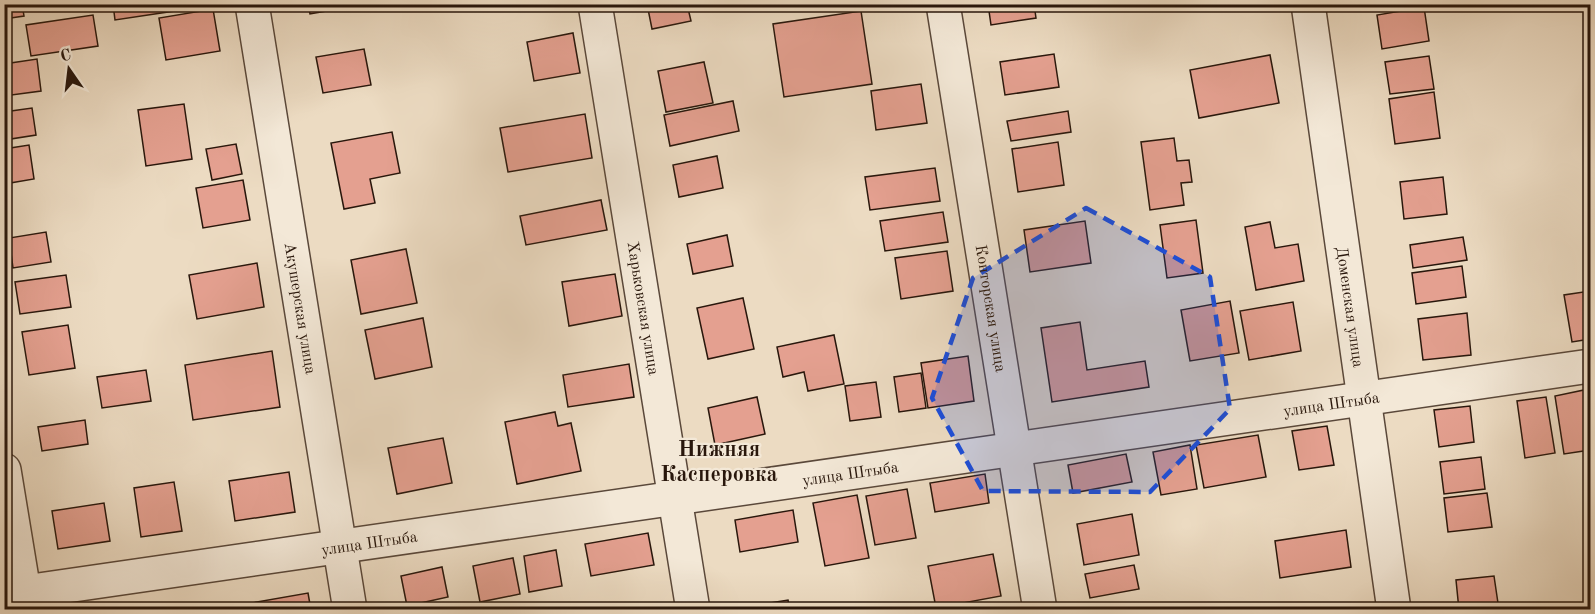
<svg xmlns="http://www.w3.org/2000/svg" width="1595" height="614" font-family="'Old Standard TT',serif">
<rect width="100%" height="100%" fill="#ecdbc2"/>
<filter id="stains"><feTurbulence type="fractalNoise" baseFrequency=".00333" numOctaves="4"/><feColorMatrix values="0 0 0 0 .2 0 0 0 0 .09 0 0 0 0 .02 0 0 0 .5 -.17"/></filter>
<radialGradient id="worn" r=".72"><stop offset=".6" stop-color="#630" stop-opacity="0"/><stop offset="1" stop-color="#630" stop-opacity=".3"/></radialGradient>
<g fill="#e4a090" stroke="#29170c" stroke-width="1.5">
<polygon points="4,4 22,4 24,16 4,19"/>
<polygon points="113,4 181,4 181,10 115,20"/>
<polygon points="308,4 349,4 349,7 310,14"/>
<polygon points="647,4 687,4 691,21 652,29"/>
<polygon points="988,4 1034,4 1036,18 991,25"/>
<polygon points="1424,7 1429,41 1382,49 1377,15"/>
<polygon points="213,9 220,51 166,60 159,18"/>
<polygon points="861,11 872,84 784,97 773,24"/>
<polygon points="93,15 98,46 31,56 26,25"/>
<polygon points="573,33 580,73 534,81 527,42"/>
<polygon points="364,49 371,85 323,93 316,57"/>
<polygon points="1054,54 1059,87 1005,95 1000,62"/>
<polygon points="1270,55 1279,103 1199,118 1190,70"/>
<polygon points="1429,56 1434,89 1390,94 1385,62"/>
<polygon points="37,59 41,91 4,96 4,64"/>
<polygon points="704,62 713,103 666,112 658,71"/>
<polygon points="921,84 927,123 876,130 871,91"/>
<polygon points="1434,92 1440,138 1395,144 1389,99"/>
<polygon points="733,101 739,131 670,146 664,115"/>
<polygon points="184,104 192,159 146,166 138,110"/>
<polygon points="32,108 36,135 4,140 4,112"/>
<polygon points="1068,111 1071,132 1011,141 1007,121"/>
<polygon points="585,114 592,158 508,172 500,128"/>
<polygon points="392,132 400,173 370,179 375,203 344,209 331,143"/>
<polygon points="1174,138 1177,161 1189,160 1192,182 1181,183 1184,205 1150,210 1141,142"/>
<polygon points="1058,142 1064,185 1018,192 1012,149"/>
<polygon points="236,144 242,174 212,180 206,149"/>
<polygon points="29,145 34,179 4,184 4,149"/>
<polygon points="717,156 723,188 679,197 673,165"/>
<polygon points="935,168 940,201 870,210 865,177"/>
<polygon points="1443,177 1447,214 1404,219 1400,182"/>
<polygon points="243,180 250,220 203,228 196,188"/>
<polygon points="601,200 607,230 526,245 520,216"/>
<polygon points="943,212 948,242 885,251 880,221"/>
<polygon points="1196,220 1203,273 1167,278 1160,225"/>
<polygon points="1085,221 1091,263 1030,272 1024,230"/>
<polygon points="1270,222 1275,248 1298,244 1304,281 1256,290 1245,227"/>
<polygon points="46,232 51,262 13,268 9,238"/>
<polygon points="727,235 733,266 693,274 687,244"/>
<polygon points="1463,237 1467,260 1413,268 1410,245"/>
<polygon points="406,249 417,303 361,314 351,260"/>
<polygon points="947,251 953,291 901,299 895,258"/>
<polygon points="257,263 264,307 197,319 189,275"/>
<polygon points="1462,266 1466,297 1416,304 1412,273"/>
<polygon points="615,274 622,316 569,326 562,282"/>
<polygon points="66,275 71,307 20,314 15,282"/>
<polygon points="1590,291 1590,339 1572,342 1564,295"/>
<polygon points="743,298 754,349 708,359 697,308"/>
<polygon points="1230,301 1239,353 1190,361 1181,310"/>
<polygon points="1293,302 1301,351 1249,360 1240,311"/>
<polygon points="1467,313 1471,355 1423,360 1418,319"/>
<polygon points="423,318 432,367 375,379 365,330"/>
<polygon points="1080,322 1087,370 1145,361 1149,387 1052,402 1041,328"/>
<polygon points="68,325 75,368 29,375 22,332"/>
<polygon points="834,335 844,384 808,391 804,372 783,377 777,347"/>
<polygon points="272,351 280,407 193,420 185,365"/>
<polygon points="968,356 974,401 928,408 921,363"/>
<polygon points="629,364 634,397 568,407 563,375"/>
<polygon points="146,370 151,401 102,408 97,377"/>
<polygon points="921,373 926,408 899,412 894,377"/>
<polygon points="876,382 881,417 850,421 845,386"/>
<polygon points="1584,390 1588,411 1590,410 1590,450 1564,454 1555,396"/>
<polygon points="757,397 765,434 715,445 708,408"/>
<polygon points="1546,397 1555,453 1525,458 1517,401"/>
<polygon points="1470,406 1474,442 1439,447 1434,410"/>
<polygon points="555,412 558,426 571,423 581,471 517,484 505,422"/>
<polygon points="85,420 88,444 42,451 38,427"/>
<polygon points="1327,426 1334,465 1299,470 1292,431"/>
<polygon points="1258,435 1266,477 1204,488 1196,445"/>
<polygon points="443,438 452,483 397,494 388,448"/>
<polygon points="1190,445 1197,489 1161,495 1153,452"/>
<polygon points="1126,454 1132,482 1073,493 1068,465"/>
<polygon points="1481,457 1485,489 1444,494 1440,462"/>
<polygon points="289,472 295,512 235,521 229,481"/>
<polygon points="985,474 989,503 935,512 930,483"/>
<polygon points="174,482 182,531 141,537 134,488"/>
<polygon points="907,489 916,538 875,545 866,496"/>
<polygon points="1487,493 1492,527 1448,532 1444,498"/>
<polygon points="857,495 869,558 825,566 813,503"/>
<polygon points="104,503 110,541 58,549 52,511"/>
<polygon points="793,510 798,542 740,552 735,520"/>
<polygon points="1132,514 1139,555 1084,565 1077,524"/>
<polygon points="1346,530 1351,567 1280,578 1275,541"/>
<polygon points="648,533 654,565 591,576 585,544"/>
<polygon points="556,550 562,586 529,592 524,556"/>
<polygon points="993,554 1001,596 936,608 928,566"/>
<polygon points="513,558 520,594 480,602 473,566"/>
<polygon points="1134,565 1139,589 1090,598 1085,574"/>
<polygon points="442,567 448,597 407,606 401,576"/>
<polygon points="1494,576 1499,610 1459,610 1456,580"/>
<polygon points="308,593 311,610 224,610 223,608"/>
<polygon points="788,600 790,610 752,610 751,606"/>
<polygon points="1153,604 1154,610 1119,610"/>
</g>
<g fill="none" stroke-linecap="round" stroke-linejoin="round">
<g stroke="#5a483a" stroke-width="36">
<g id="street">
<path id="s1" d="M252 4 350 610"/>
<path id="s2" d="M595 4 693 610"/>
<path id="s3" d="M943 4 1040 610"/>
<path id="s4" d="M1308 4 1394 610"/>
<polyline points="4,470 27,610"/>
<path id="s5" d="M4 595 1590 366"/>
</g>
</g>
<use href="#street" stroke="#f3e8d7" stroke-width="33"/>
</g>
<path fill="#1d4ed8" fill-opacity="0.2" stroke="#1d4ed8" stroke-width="4.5" stroke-dasharray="12 8" stroke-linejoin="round" d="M1086 208 1210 277 1230 409 1150 492 983 491 932 398 973 278Z"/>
<g text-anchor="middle" stroke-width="4.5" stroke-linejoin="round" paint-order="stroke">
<g font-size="16" fill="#29170c" stroke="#f3e8d7">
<text dy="6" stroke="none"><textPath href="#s1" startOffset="308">Акушерская улица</textPath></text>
<text dy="6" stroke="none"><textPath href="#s2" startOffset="308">Харьковская улица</textPath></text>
<text dy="6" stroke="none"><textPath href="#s3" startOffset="308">Конторская улица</textPath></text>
<text dy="6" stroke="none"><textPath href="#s4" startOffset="306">Доменская улица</textPath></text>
<text dy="6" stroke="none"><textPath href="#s5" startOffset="1341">улица Штыба</textPath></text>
<text dy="6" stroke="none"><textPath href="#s5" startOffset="855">улица Штыба</textPath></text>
<text dy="6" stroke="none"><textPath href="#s5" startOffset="369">улица Штыба</textPath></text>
</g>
<g font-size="22" font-weight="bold" fill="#29170c" stroke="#f3e8d7">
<text x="719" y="456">Нижняя<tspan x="719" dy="25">Касперовка</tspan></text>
</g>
</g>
<rect width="1595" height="614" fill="none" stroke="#ecdbc2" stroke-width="24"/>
<rect x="6" y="6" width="1583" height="602" fill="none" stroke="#29170c" stroke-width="3"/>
<rect x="12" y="12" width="1571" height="590" fill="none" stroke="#29170c" stroke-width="1.5"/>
<g transform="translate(69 69) rotate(346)" stroke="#f3e8d7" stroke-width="4.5" paint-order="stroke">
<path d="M0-4.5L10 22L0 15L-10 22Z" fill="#29170c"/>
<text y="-9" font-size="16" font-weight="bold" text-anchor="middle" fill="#29170c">С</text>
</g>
<rect width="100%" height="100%" filter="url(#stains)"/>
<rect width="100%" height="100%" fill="url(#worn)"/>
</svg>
